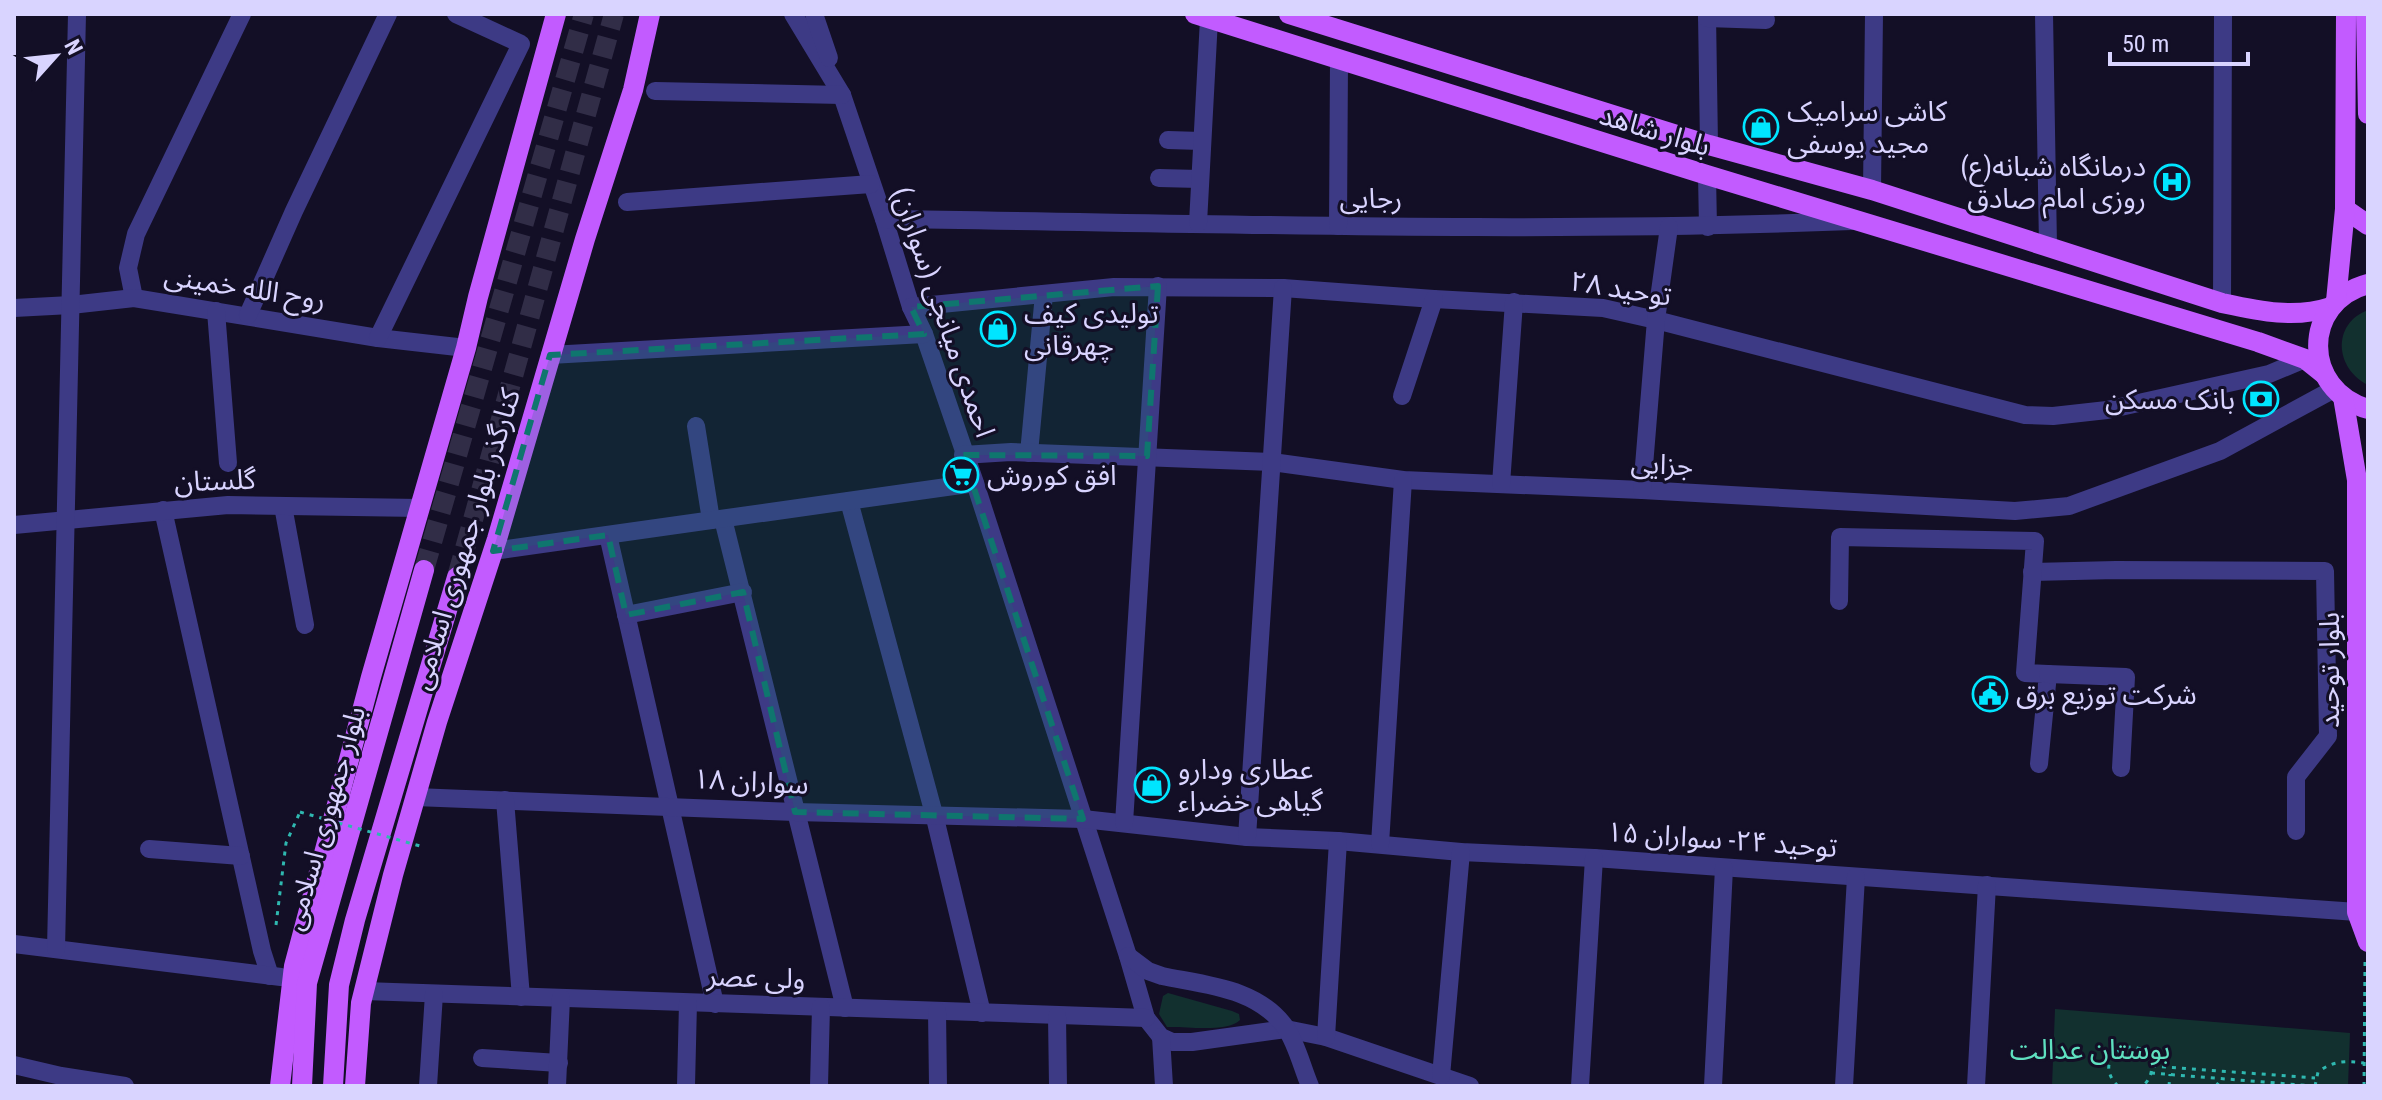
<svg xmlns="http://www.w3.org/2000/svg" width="2382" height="1100" font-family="'Roboto Condensed','Noto Sans Arabic',sans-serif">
<rect width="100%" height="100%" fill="#130f26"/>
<g fill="#12302f">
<path d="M2368 310V385C2335 369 2331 324 2368 310Z"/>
<path d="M1168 993 1232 1011 1239 1014 1240 1020C1227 1033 1185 1026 1167 1027L1159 1014 1163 996Z"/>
<polygon points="2055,1009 2350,1033 2348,1086 2052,1086"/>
</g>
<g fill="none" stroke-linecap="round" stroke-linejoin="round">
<g stroke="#312d47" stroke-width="20" stroke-dasharray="20 10" stroke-linecap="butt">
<polyline points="424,570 584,14"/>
<polyline points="457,577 614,14"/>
</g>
<g stroke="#2fb8b0" stroke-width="3" stroke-dasharray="4 6" stroke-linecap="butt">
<polyline points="276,925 286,843 300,812"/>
<polyline points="2152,1066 2315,1078"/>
<polyline points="2151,1073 2314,1086"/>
<path d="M2118 1086C2087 1056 2143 1028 2151 1064 2153 1073 2149 1080 2143 1086"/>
<polyline points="2169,1086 2170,1074"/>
<polyline points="2216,1086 2222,1078"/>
<path d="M2315 1086 2318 1072C2334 1060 2346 1061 2364 1063"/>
<polyline points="2364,1086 2365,962"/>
</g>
<g stroke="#3d3a85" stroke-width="18">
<polyline points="793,14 842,95 884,219 911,307 924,334 975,483 1128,956 1146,1018 1161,1037 1172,1042 1192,1042 1286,1029 1326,1037 1470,1086"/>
<polyline points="814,14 829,58"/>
<polyline points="1707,14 1709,145"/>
<polyline points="2044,14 2048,246"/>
<polyline points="1707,18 1766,20"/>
<polyline points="655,91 842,95"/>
<polyline points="1168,140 1201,141"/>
<polyline points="1707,175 1708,227"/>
<polyline points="1159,178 1199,179"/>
<polyline points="1872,190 1874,14"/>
<polyline points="627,202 871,184"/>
<path d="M884 219C1206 223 1529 234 1852 221"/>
<polyline points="1198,223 1209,19"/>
<polyline points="1338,226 1339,61"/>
<polyline points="134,298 128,268 136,234 242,14"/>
<polyline points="2222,303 2223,14"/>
<polyline points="911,307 1114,287 1283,288 1434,299 1603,308 1656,320 2025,415 2053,416 2107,410 2269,374 2305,359"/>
<polyline points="14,308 71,305 134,298 378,338 466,348"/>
<polyline points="216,311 228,463"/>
<polyline points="248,315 294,211 388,14"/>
<polyline points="378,338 521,44 456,14"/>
<polyline points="550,355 924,334"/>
<polyline points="1402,396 1434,299"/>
<polyline points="696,426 711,520"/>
<polyline points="1029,453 1044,294"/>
<polyline points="963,455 1011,452 1272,462 1403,480 1642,490 2015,511 2069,506 2220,451 2334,389"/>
<polyline points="1501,484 1514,302"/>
<polyline points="1642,490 1656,320 1669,227"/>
<polyline points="849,501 934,814 982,1013"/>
<polyline points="283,506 305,625"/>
<polyline points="163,510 262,951 270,976"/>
<polyline points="723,519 845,1008"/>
<polyline points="14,525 228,505 420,508"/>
<polyline points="608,535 715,1004"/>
<polyline points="493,551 975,483"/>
<polyline points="2032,572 2116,570 2325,571 2328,736 2296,777 2296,831"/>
<polyline points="1839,601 1840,537 2035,541 2025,673 2048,674 2039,764"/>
<polyline points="626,615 743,592"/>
<polyline points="2048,674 2126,677 2121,768"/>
<polyline points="415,797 795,812 1083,819 1247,837 1338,841 1461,852 1594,858 2357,912"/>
<polyline points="505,800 521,997"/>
<polyline points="1124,823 1158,286"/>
<polyline points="1247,837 1283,288"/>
<polyline points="1380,844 1403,480"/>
<polyline points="149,849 241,856"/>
<polyline points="14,944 281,977"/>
<polyline points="56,949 77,14"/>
<path d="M1128 956 1148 971 1162 976C1206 985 1258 988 1286 1028 1297 1045 1302 1067 1310 1086"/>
<polyline points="364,991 1146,1018"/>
<polyline points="937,1011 938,1086"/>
<polyline points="1057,1016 1058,1086"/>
<polyline points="1161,1037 1164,1086"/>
<polyline points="1326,1037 1338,841"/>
<polyline points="482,1058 559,1063"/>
<polyline points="14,1065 61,1076 125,1086"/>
<polyline points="1441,1076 1461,852"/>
<polyline points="428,1086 434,994"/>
<polyline points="557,1086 561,998"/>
<polyline points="686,1086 688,1003"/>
<polyline points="819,1086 821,1007"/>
<polyline points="1580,1086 1594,858"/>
<polyline points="1713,1086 1724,868"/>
<polyline points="1844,1086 1856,877"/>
<polyline points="1976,1086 1987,885"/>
</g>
<g stroke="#c25bff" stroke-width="20">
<polyline points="1195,14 1707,175 2258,342 2305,359 2325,375"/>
<path d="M1289 14 1709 145 1872 190 2222 303C2259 311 2294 319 2331 307"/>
<polyline points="2366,14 2368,114"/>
<polyline points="2345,209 2368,225"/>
<path d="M2368 284C2301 302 2302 390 2368 409"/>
<polyline points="2336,301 2345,209 2346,14"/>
<polyline points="2343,397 2357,480 2357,912 2368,942"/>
<polyline points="280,1086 294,966 371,677 466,348 478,297 556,14"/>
<polyline points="302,1086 307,983 424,570"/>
<polyline points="333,1086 339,985 355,920 457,577"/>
<polyline points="355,1086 361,1003 393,875 437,722 497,539 585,239 633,90 650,14"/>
</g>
<polyline stroke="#2fb8b0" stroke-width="3" stroke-dasharray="4 6" stroke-linecap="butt" points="300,812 420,846"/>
</g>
<path fill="#0f766e" fill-opacity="0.2" stroke="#0f766e" stroke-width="6" stroke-dasharray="16 10" stroke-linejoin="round" d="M1158 286 1147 456 963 455 1083 819 795 812 743 592 626 615 608 535 493 551 550 355 924 334 911 307Z"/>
<defs>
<g id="shop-ring" transform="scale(1.8)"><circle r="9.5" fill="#130f26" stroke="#00e5ff" stroke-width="1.5"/><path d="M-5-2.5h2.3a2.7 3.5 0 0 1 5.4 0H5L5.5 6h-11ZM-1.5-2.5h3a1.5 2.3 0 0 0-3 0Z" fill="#00e5ff"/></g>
<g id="hospital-ring" transform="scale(1.8)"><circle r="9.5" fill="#130f26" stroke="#00e5ff" stroke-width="1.5"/><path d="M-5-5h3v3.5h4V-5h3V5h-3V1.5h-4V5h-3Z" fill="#00e5ff"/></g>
<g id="bank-ring" transform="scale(1.8)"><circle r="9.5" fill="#130f26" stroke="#00e5ff" stroke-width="1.5"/><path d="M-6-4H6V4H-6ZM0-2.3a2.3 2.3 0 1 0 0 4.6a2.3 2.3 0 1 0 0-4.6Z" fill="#00e5ff"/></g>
<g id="supermarket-ring" transform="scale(1.8)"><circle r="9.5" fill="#130f26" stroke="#00e5ff" stroke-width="1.5"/><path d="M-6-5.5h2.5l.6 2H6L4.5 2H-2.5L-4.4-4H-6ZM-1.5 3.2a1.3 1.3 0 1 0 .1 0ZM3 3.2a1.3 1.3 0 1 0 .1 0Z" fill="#00e5ff"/></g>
<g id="civic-ring" transform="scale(1.8)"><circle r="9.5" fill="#130f26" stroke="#00e5ff" stroke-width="1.5"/><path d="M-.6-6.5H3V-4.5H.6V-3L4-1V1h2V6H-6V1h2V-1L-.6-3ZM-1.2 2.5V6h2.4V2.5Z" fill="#00e5ff"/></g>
</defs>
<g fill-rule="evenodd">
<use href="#shop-ring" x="1761" y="127"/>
<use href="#hospital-ring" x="2172" y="182"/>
<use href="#shop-ring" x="998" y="329"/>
<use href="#bank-ring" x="2261" y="399"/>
<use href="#supermarket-ring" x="961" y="475"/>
<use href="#civic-ring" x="1990" y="694"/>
<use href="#shop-ring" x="1152" y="785"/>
</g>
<g text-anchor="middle" stroke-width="6" stroke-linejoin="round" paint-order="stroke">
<g font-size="28" fill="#d9d4ff" stroke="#130f26" text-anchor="start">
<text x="1787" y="121">کاشی سرامیک<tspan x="1787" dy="32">مجید یوسفی</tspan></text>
<text x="2146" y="176" text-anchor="end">(ع)درمانگاه شبانه<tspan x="2146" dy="32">روزی امام صادق</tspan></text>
<text x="1024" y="323">تولیدی کیف<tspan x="1024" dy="32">چهرقانی</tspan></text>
<text x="2235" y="409" text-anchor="end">بانک مسکن</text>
<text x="987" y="485">افق کوروش</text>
<text x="2016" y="704">شرکت توزیع برق</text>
<text x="1178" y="779">عطاری ودارو<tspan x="1178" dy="32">گیاهی خضراء</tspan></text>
</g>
<g font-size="28" fill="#d9d4ff" stroke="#130f26">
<text transform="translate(1655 130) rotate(17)" y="10">بلوار شاهد</text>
<text x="1371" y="208">رجایی</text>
<text transform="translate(245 287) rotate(9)" y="10">روح الله خمینی</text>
<text transform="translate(1621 288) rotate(9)" y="10">توحید ۲۸</text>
<text transform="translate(944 312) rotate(71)" y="10">احمدی میانجی (سواران)</text>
<text transform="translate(1662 464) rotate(3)" y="10">جزایی</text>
<text transform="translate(215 480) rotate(-2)" y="10">گلستان</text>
<text transform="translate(465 539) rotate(-73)" y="10">کنارگذر بلوار جمهوری اسلامی</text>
<text transform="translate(2329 670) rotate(-90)" y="10">بلوار توحید</text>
<text transform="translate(751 781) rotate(3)" y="10">سواران ۱۸</text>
<text transform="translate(324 818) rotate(-74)" y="10">بلوار جمهوری اسلامی</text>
<text transform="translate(1722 839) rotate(4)" y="10">توحید ۲۴- سواران ۱۵</text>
<text transform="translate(756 977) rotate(2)" y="10">ولی عصر</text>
</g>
<g font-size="28" fill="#5fe0c0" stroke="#130f26">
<text x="2090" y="1059">بوستان عدالت</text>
</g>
</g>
<rect width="2382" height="1100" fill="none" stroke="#d9d4ff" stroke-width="32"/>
<g transform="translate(56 56) rotate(63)" stroke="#130f26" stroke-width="6" paint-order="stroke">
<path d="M0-6L14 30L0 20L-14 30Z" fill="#d9d4ff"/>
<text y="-12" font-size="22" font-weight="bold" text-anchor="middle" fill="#d9d4ff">N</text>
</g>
<path d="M2110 52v12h138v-12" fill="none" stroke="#d9d4ff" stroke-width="4"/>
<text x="2122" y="52" font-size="24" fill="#d9d4ff" stroke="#130f26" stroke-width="6" paint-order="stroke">50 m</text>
</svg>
